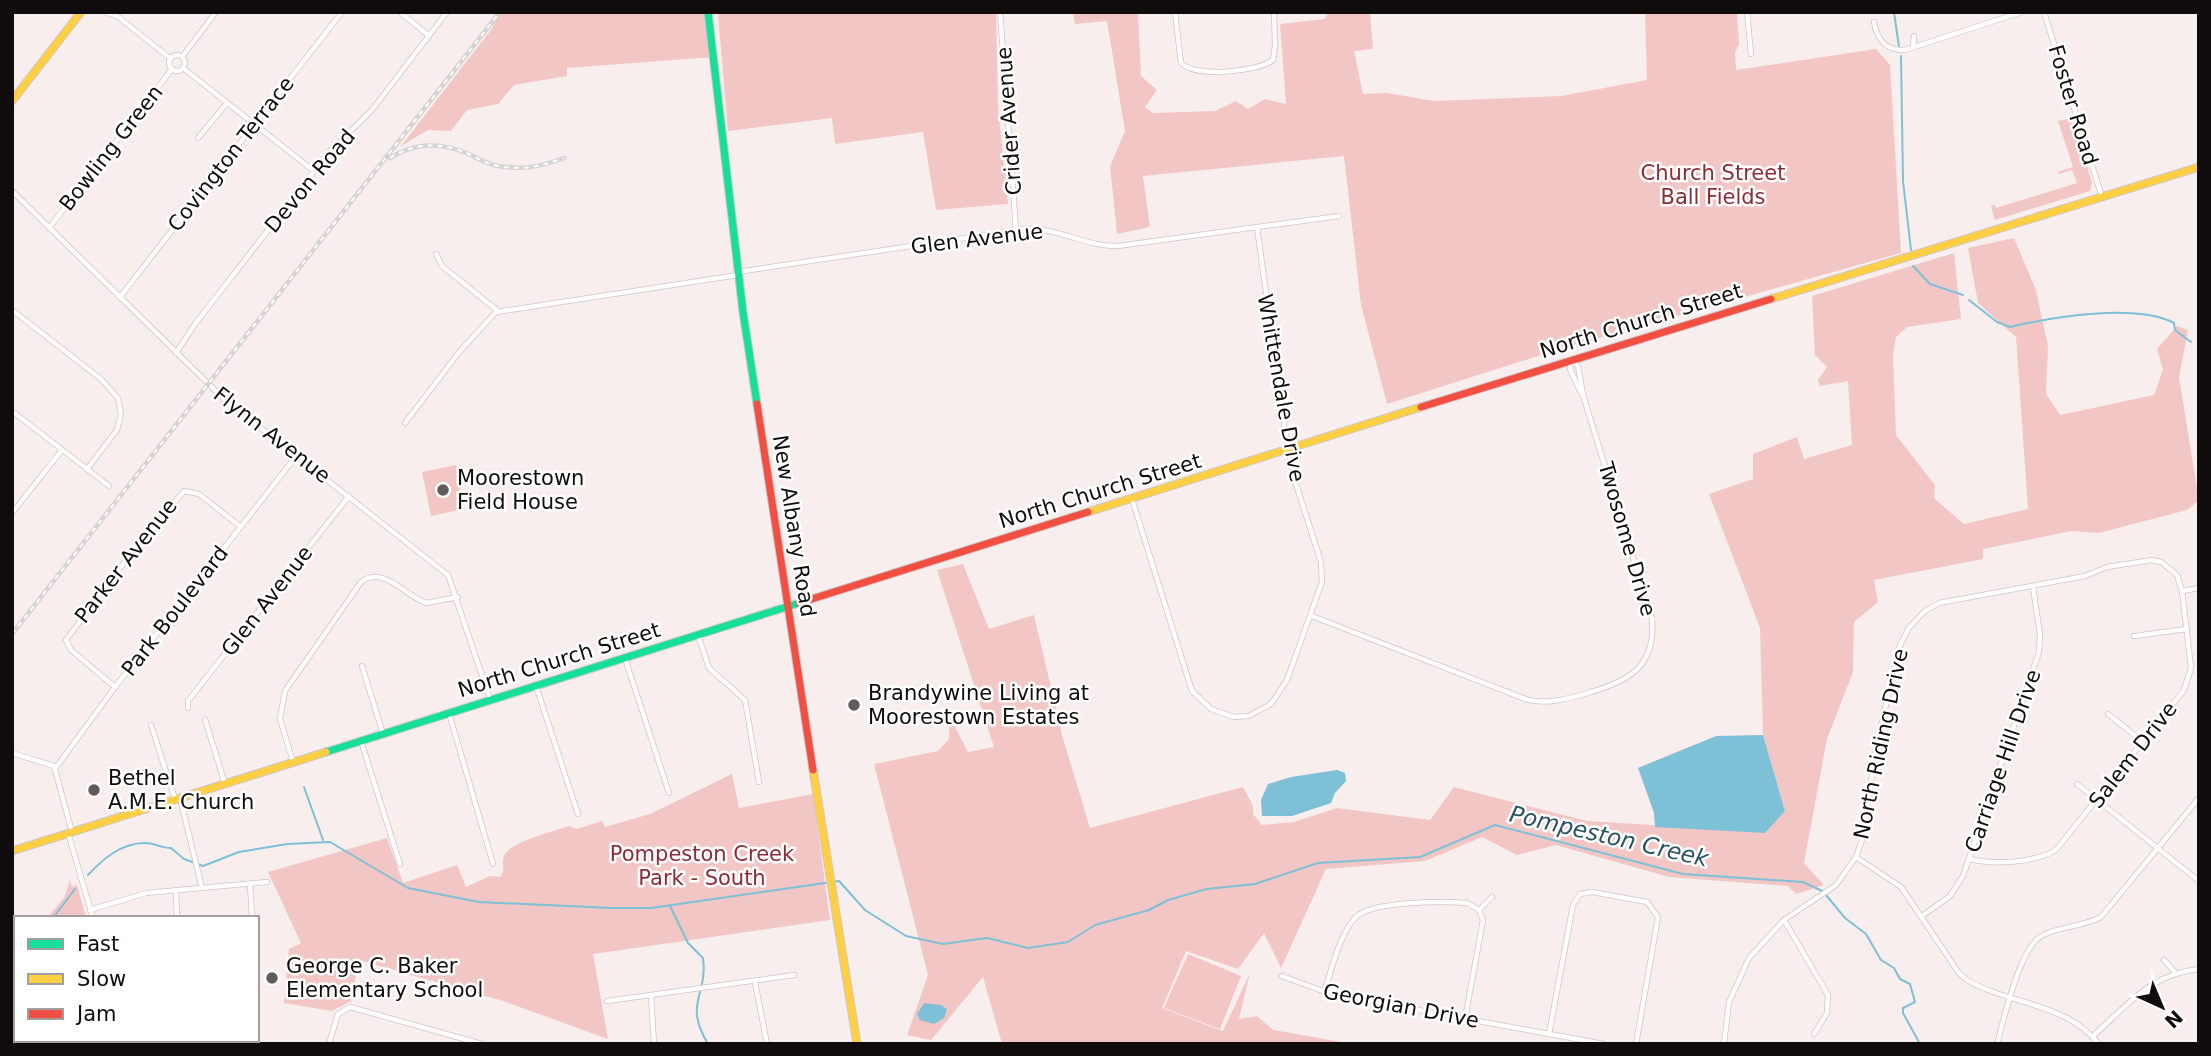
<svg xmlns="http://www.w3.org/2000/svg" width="2211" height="1056" font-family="'DejaVu Sans',sans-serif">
<rect width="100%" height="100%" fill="#f8eeee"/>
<g fill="#f3c6c6">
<polygon points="499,12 708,12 713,57 567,68 567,76 514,85 498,104 467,110 451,131 428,130 401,146 491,30"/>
<polygon points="996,12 998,106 1008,204 936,210 923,132 835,144 832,118 728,131 718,13"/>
<polygon points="1073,12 1138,12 1141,76 1157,90 1145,107 1153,113 1215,111 1236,101 1248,109 1265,99 1286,104 1280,24 1325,19 1329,12 1370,12 1373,49 1354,51 1363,94 1387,93 1434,101 1561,96 1647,80 1645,12 1737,12 1739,44 1735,53 1736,70 1876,49 1890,65 1901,253 1563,348 1387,404 1361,305 1344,156 1143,176 1150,227 1117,234 1110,166 1125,131 1107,21 1075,24"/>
<polygon points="2068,119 2072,121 2092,182 2090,191 1995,220 1991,207 1994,204 1996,208 2077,183 2072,170 2059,174 2058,172 2073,167 2058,121"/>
<polygon points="2014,238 2036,290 2048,346 2046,394 2060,415 2154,395 2163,370 2157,349 2177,326 2188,330 2179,377 2199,500 2187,510 2099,533 2072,531 1983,549 1983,559 1874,580 1878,602 1854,622 1853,672 1827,739 1804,863 1824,885 1796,894 1788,886 1669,877 1556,845 1517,855 1482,837 1425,861 1326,869 1281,968 1264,933 1238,969 1186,951 1162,1008 1223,1031 1250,973 1239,1019 1257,1016 1273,1030 1353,1044 1002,1044 983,977 931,1040 907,1035 928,975 874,764 938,751 949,739 950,717 968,752 994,747 937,570 963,564 989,629 1034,615 1062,735 1090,828 1243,787 1253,806 1253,814 1262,825 1294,822 1337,808 1430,820 1454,787 1587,821 1765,832 1785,811 1763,735 1760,628 1709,494 1753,479 1753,454 1797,437 1804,459 1852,445 1848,381 1820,386 1818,380 1827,367 1815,355 1812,296 1954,253 1961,319 1907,327 1896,337 1893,355 1896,435 1935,485 1934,498 1964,524 2028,509 2016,337 1978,303 1968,248"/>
<polygon points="456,465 464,509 431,516 422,472"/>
<path d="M732 774 739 808 813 794 830 920 593 954 608 1039 503 1001 359 960 351 1001 332 1011 284 1003 289 949 301 943 268 872 387 838 403 883 457 865 466 887 490 876 500 877C506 870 501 864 504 856 509 842 555 831 569 826L577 829 602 821 605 827 650 814Z"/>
<polygon points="70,880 72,887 77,885 86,918 47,918 64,898"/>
<polygon points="16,954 16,1009 12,1010 12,958"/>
<polygon points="1188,954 1241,976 1220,1029 1164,1008"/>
</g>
<g fill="#7ec0d5">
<polygon points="1763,735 1785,811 1765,833 1655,827 1654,813 1638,768 1716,736"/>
<polygon points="1337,770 1345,773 1346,781 1335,793 1331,803 1292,816 1262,816 1261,800 1268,784 1291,777"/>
<polygon points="924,1003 941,1005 947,1009 944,1018 934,1024 920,1020 917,1014"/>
</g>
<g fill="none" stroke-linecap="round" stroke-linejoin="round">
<g stroke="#7ec0d5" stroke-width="2">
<polyline points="1894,12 1899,47"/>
<polyline points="1901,56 1903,181 1911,250"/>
<polyline points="1913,266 1930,284 1963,295"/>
<path d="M1969 300 1997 322 2010 327C2052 317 2136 303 2174 323L2175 330 2191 342"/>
<polyline points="304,787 323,840"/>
<path d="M88 875C103 859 121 843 145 843 154 843 161 848 171 848L184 859 203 866 239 852 287 844 330 842 408 888 479 902 612 908H651L839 881 865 910 906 936 943 944 987 938 1028 948 1068 942 1095 925 1149 910 1168 900 1207 889 1255 884 1318 863 1420 857 1495 825 1683 874 1803 882 1822 891"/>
<polyline points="1826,895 1845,918 1866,934 1881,960 1894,968 1900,979 1910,984 1915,1002 1903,1008 1903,1013 1920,1044"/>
<path d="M670 906 688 943 703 958C708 997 683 1002 708 1044"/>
<polyline points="53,918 75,889"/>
<polyline points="12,963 16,960"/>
</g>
<g stroke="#cec7c7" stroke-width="6">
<g id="street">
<polyline points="105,12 117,16 171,59"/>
<polyline points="400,12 429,36"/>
<polyline points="1000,12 1016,230"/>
<path d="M1175 12 1181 63C1195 78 1257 72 1273 60L1275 46 1274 12"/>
<polyline points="1747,12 1751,54"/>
<polyline points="2044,12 2102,197"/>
<path d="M1874 22C1877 40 1887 51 1905 50L2022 12"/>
<polyline points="1913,47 1914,36"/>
<circle cx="177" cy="63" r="8"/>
<polyline points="182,57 216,12"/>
<polyline points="183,68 314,171"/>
<polyline points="198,138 227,103"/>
<polyline points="12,191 225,400 448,575 490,699"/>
<polyline points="49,228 172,69"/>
<polyline points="436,254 442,266 498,311"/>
<path d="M737 272 1025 229C1059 227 1085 247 1118 246L1339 216"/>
<polyline points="120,297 342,12"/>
<polyline points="12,310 101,379 118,398 121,414 117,430 87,469"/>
<polyline points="176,353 195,324 329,152 372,110 447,12"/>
<polyline points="1571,361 1570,369 1582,395"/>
<polyline points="12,411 109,486"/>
<polyline points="405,423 460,351 496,312 738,275"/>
<polyline points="1132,499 1192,691 1211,709 1234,717 1249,716 1271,704 1287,680 1322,582 1321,562 1294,478 1286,438 1257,227"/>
<polyline points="12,513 62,450"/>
<polyline points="2182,591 2199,588"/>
<path d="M1312 616 1528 700C1549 704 1568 699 1588 693 1629 681 1656 667 1652 619L1583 395 1578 366 1571 361"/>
<polyline points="698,635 709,668 745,700 759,782"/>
<polyline points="2134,636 2187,629"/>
<polyline points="625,658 669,793"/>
<polyline points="362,666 383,734"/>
<polyline points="536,686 578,814"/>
<polyline points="115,687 71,650 66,640 120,568 184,491 199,494 241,527"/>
<polyline points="188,708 188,701 349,496"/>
<polyline points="449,713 493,864"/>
<polyline points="2108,714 2143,742"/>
<polyline points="205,719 225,784"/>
<polyline points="151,725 175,799"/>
<polyline points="361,741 400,864"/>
<polyline points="12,753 54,766 72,832"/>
<path d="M293 762 280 719 285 691 361 582C384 565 405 596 426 603L458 597"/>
<polyline points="55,769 115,687 297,455"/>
<polyline points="2077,784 2199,881"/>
<polyline points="180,798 202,888"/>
<polyline points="68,833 93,918"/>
<path d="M1856 857 1901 887 1959 973 1967 980C2010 1005 2065 1002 2099 1044"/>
<polyline points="250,884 252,918"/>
<polyline points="176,891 177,918"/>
<polyline points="90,910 146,893 267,882"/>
<polyline points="1479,910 1492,897"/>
<polyline points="1922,916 1950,896 1963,876 2039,652 2040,634 2033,587"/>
<polyline points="1784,920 1828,995 1827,1013 1814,1034"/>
<polyline points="2164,960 2174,971"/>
<polyline points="1282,976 1331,994 1604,1044"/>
<polyline points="755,982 767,1044"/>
<path d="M1324 992C1332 970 1339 934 1356 917 1372 901 1444 901 1467 903L1479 910 1483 920 1465 1019"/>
<polyline points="651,995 654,1044"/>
<polyline points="607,1001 794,975"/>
<polyline points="12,1017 16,1016"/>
<polyline points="1549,1034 1573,905 1580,894 1592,892 1647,902 1658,917 1636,1044"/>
<path d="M2093 1036C2128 1005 2150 974 2199 969"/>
<polyline points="132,1040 134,1044"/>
<polyline points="329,1044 338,1014 350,1007 482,1044"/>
<path d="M1724 1044 1729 1002 1749 958 1784 920 1836 885 1856 857 1863 837 1876 748 1899 648 1908 629 1925 611 1939 603 2085 576 2107 567 2152 560 2161 562 2177 575 2182 591 2191 668 2184 690 2056 850C2033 863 1995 865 1970 859"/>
<path d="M1997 1044C2004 1019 2020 945 2043 935 2062 926 2082 927 2101 917L2199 798"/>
</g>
</g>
<g stroke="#cec7c7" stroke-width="9">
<g id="fast">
<polyline points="708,12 743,312 757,404"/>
<polyline points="326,752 799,603"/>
</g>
</g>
<g stroke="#cec7c7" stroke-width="9">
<g id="slow">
<polyline points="12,101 81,12"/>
<polyline points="1771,299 2199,167"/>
<polyline points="1088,512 1421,407"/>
<polyline points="813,770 857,1044"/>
<polyline points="12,851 326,752"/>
</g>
</g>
<g stroke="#cec7c7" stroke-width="9">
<g id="jam">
<polyline points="757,404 813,770"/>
<polyline points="1421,407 1771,299"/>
<polyline points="799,603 1088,512"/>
</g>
</g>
<use href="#street" stroke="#fefcfc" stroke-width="4.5"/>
<use href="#fast" stroke="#16e098" stroke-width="7"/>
<use href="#slow" stroke="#ffcf43" stroke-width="7"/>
<use href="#jam" stroke="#f24e42" stroke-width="7"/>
<g stroke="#d5d3d3" stroke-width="4.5">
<g id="rail">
<path d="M390 158C416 142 441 142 469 154 477 158 485 163 494 165 519 171 540 167 564 158"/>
<polyline points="12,634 500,12"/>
</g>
</g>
<use href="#rail" stroke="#fff" stroke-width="2" stroke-dasharray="5" stroke-linecap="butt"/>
</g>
<g fill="#625b5b" stroke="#fff" stroke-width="2.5">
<circle cx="443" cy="490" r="7"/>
<circle cx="854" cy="705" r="7"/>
<circle cx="94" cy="790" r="7"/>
<circle cx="272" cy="978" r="7"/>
</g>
<g text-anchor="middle" stroke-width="5" stroke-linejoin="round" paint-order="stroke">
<g font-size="21" fill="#110c0c" stroke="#fff">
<text transform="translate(2073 105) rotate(73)" y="7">Foster Road</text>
<text transform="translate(1009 121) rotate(-94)" y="7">Crider Avenue</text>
<text transform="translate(111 148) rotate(-52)" y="7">Bowling Green</text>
<text transform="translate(231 154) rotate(-52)" y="7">Covington Terrace</text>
<text transform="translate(310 181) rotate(-50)" y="7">Devon Road</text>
<text transform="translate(977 239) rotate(-7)" y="7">Glen Avenue</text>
<text transform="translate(1641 321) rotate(-17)" y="7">North Church Street</text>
<text transform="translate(1281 388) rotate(80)" y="7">Whittendale Drive</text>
<text transform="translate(272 435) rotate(38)" y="7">Flynn Avenue</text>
<text transform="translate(1100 491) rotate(-17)" y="7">North Church Street</text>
<text transform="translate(794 526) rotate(81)" y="7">New Albany Road</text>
<text transform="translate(1627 539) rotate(74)" y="7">Twosome Drive</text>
<text transform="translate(126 561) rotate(-52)" y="7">Parker Avenue</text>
<text transform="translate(267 601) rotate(-52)" y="7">Glen Avenue</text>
<text transform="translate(175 611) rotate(-52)" y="7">Park Boulevard</text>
<text transform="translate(559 660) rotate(-17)" y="7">North Church Street</text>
<text transform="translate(1881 744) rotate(-78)" y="7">North Riding Drive</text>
<text transform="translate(2133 755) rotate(-52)" y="7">Salem Drive</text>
<text transform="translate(2003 761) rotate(-71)" y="7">Carriage Hill Drive</text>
<text transform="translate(1401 1006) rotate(11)" y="7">Georgian Drive</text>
</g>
<g font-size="21" fill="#8d2b34" stroke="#fff">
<text x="1713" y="180">Church Street<tspan x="1713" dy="24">Ball Fields</tspan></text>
<text x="702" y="861">Pompeston Creek<tspan x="702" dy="24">Park - South</tspan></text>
</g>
<g font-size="21" fill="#110c0c" stroke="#fff" text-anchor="start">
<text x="457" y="485">Moorestown<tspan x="457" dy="24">Field House</tspan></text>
<text x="868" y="700">Brandywine Living at<tspan x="868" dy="24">Moorestown Estates</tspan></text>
<text x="108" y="785">Bethel<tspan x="108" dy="24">A.M.E. Church</tspan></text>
<text x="286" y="973">George C. Baker<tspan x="286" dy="24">Elementary School</tspan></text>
</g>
<g font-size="23" font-style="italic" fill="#295361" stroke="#fff">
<text transform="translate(1609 836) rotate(13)" y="8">Pompeston Creek</text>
</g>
</g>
<rect width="2211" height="1056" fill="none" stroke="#110c0c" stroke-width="28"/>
<rect x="14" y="916" width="245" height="126" fill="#ffffff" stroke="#a09e9e" stroke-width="2"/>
<rect x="28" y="939" width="35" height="10" fill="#16e098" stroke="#a09e9e" stroke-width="2"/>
<text x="77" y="951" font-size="21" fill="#110c0c">Fast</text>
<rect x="28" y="974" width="35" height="10" fill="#ffcf43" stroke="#a09e9e" stroke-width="2"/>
<text x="77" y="986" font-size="21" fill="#110c0c">Slow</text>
<rect x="28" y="1009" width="35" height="10" fill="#f24e42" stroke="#a09e9e" stroke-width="2"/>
<text x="77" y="1021" font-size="21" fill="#110c0c">Jam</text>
<g transform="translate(2162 1007) rotate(136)" stroke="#ffffff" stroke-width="5" paint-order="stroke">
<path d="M0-5L12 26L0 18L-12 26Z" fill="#110c0c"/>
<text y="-10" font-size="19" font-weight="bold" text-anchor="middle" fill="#110c0c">N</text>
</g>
</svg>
